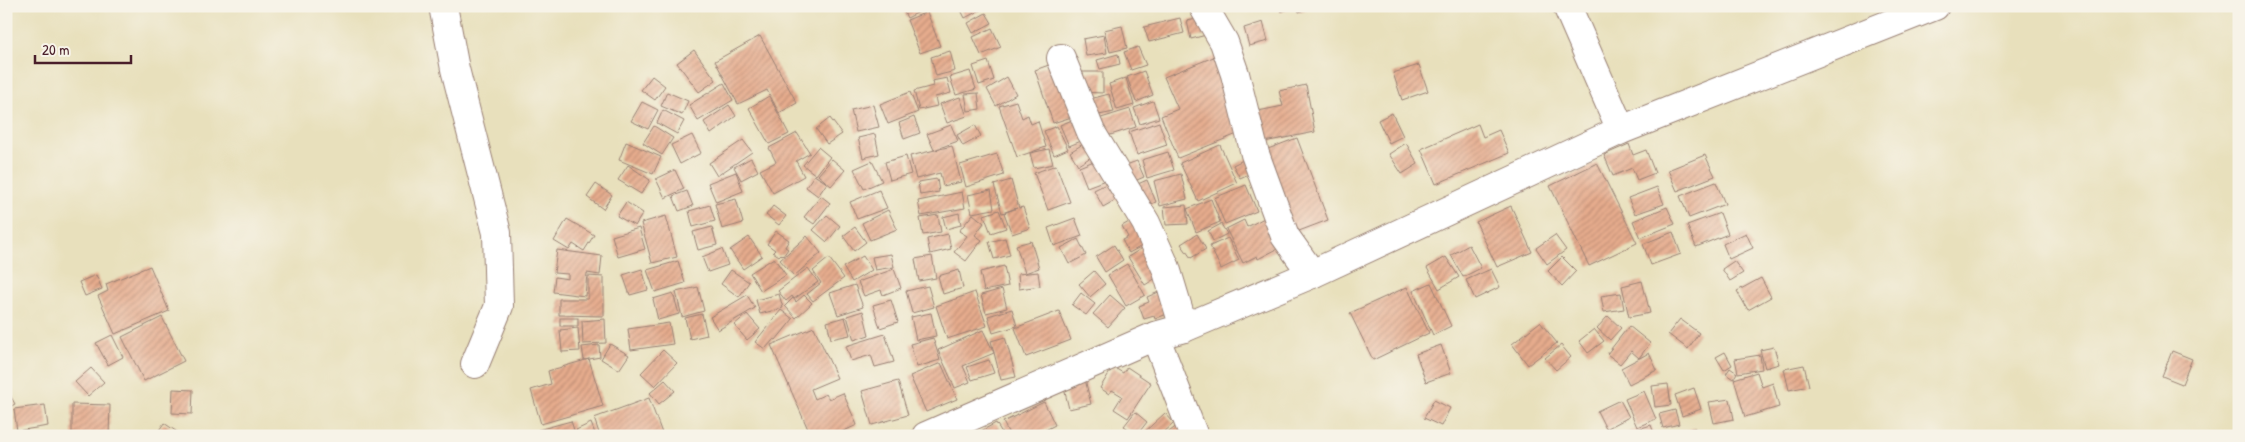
<svg xmlns="http://www.w3.org/2000/svg" width="2245" height="442" font-family="'Patrick Hand',sans-serif">
<defs>
<pattern id="building-hatch" width="6" height="6" patternUnits="userSpaceOnUse" patternTransform="scale(1.25)"><rect width="6" height="6" fill="#e6ac8d"/><path d="M-1 1l2-2M0 6l6-6M5 7l2-2" fill="none" stroke="#bc8b73"/></pattern>
</defs>
<rect width="100%" height="100%" fill="#f7f3e8"/>
<filter id="ink" filterUnits="userSpaceOnUse"><feTurbulence type="fractalNoise" baseFrequency=".02" numOctaves="2"/><feDisplacementMap in="SourceGraphic" scale="10" xChannelSelector="R" yChannelSelector="G"/><feConvolveMatrix kernelMatrix="1 2 1 2 8 2 1 2 1" color-interpolation-filters="sRGB"/></filter>
<filter id="wash" filterUnits="userSpaceOnUse"><feTurbulence type="fractalNoise" baseFrequency=".0096" numOctaves="4" result="noise"/><feDisplacementMap in="SourceGraphic" scale="20" xChannelSelector="R" yChannelSelector="G"/><feGaussianBlur stdDeviation="1.12" result="paint"/><feColorMatrix in="noise" values="0 0 0 0 0 0 0 0 0 0 0 0 0 0 0 0 0 1.4 0 .05"/><feComposite in="paint" operator="in"/></filter>
<g filter="url(#wash)">
<rect width="100%" height="100%" fill="#e8e0bc"/>
<g id="blocks">
<g fill="url(#building-hatch)">
<polygon points="901,6 931,6 907,18"/>
<polygon points="959,6 983,6 984,8 965,18"/>
<polygon points="1279,6 1296,6 1281,12"/>
<polygon points="1297,6 1309,6 1309,8 1299,12"/>
<polygon points="927,12 940,46 920,53 907,20"/>
<polygon points="986,13 992,23 973,33 968,23"/>
<polygon points="1207,17 1210,34 1191,39 1187,21"/>
<polygon points="1180,18 1184,33 1149,42 1144,27"/>
<polygon points="1263,22 1268,41 1249,46 1244,28"/>
<polygon points="1122,26 1127,48 1110,52 1104,30"/>
<polygon points="992,28 1001,47 981,55 973,37"/>
<polygon points="1104,35 1107,53 1086,56 1083,39"/>
<polygon points="760,36 797,103 779,113 767,90 738,104 715,61"/>
<polygon points="1138,47 1146,65 1131,70 1124,52"/>
<polygon points="694,50 716,80 699,92 677,63"/>
<polygon points="950,51 955,71 936,76 931,57"/>
<polygon points="1118,54 1120,64 1100,69 1097,60"/>
<polygon points="1216,56 1247,130 1178,158 1161,116 1178,109 1164,77"/>
<polygon points="988,61 994,80 979,85 973,66"/>
<polygon points="1060,61 1078,115 1053,123 1035,70"/>
<polygon points="1419,65 1428,91 1402,100 1393,73"/>
<polygon points="970,71 976,89 956,95 950,77"/>
<polygon points="1144,71 1153,95 1136,102 1127,77"/>
<polygon points="1081,72 1103,72 1103,93 1080,92"/>
<polygon points="652,76 665,86 655,100 641,90"/>
<polygon points="1007,77 1016,94 996,106 987,89"/>
<polygon points="947,78 951,93 935,97 937,106 919,110 914,91 933,86 932,81"/>
<polygon points="1126,78 1134,105 1117,110 1109,84"/>
<polygon points="724,83 733,100 698,121 689,105"/>
<polygon points="1306,85 1315,132 1264,142 1258,111 1283,106 1279,91"/>
<polygon points="667,92 688,101 682,115 661,106"/>
<polygon points="910,92 918,112 888,124 880,104"/>
<polygon points="978,93 980,109 968,111 965,94"/>
<polygon points="1109,94 1114,112 1094,116 1090,99"/>
<polygon points="769,96 789,134 769,144 749,108"/>
<polygon points="960,97 967,116 947,123 940,104"/>
<polygon points="1016,101 1022,118 1028,115 1031,124 1038,121 1046,147 1017,157 999,106"/>
<polygon points="1153,101 1159,118 1140,124 1134,108"/>
<polygon points="642,102 658,110 648,129 631,121"/>
<polygon points="729,105 736,116 711,134 704,122"/>
<polygon points="873,105 879,127 856,132 851,110"/>
<polygon points="1130,109 1136,127 1104,137 1098,119"/>
<polygon points="663,110 684,121 677,134 657,123"/>
<polygon points="1392,113 1403,136 1389,143 1378,120"/>
<polygon points="914,117 920,133 904,139 899,123"/>
<polygon points="830,118 842,134 827,144 816,129"/>
<polygon points="1077,118 1086,139 1069,146 1060,125"/>
<polygon points="1159,122 1167,145 1137,155 1129,132"/>
<polygon points="1478,124 1483,137 1499,130 1509,153 1436,184 1421,149"/>
<polygon points="951,125 958,141 934,150 927,134"/>
<polygon points="975,125 981,136 963,146 957,135"/>
<polygon points="654,126 673,138 662,155 643,143"/>
<polygon points="1057,126 1068,149 1054,155 1044,131"/>
<polygon points="797,133 810,153 796,161 804,176 773,193 760,170 776,162 769,148"/>
<polygon points="875,134 879,154 863,158 858,138"/>
<polygon points="692,135 701,153 680,164 671,145"/>
<polygon points="1297,138 1328,220 1291,234 1260,152"/>
<polygon points="743,140 752,152 717,176 709,163"/>
<polygon points="1088,141 1096,154 1078,165 1070,152"/>
<polygon points="626,142 661,157 653,174 619,160"/>
<polygon points="1406,143 1418,164 1402,174 1389,154"/>
<polygon points="1629,144 1633,155 1646,150 1655,173 1637,180 1632,168 1613,176 1604,155"/>
<polygon points="1220,145 1237,183 1198,201 1180,163"/>
<polygon points="952,146 961,182 943,186 940,173 916,179 910,156"/>
<polygon points="818,147 830,157 816,175 803,165"/>
<polygon points="1049,149 1053,164 1034,168 1030,153"/>
<polygon points="1168,152 1174,170 1147,178 1142,160"/>
<polygon points="997,154 1004,175 966,187 960,165"/>
<polygon points="1705,155 1715,176 1677,191 1668,170"/>
<polygon points="906,156 911,174 890,180 885,162"/>
<polygon points="1249,157 1255,171 1240,178 1233,165"/>
<polygon points="751,158 758,171 741,180 734,167"/>
<polygon points="832,159 845,170 831,186 818,175"/>
<polygon points="1099,159 1108,179 1087,187 1079,167"/>
<polygon points="872,161 882,181 864,189 854,169"/>
<polygon points="1137,161 1144,177 1125,185 1118,168"/>
<polygon points="1597,163 1637,243 1589,266 1550,186"/>
<polygon points="628,165 650,180 641,194 618,180"/>
<polygon points="1056,165 1070,202 1048,210 1034,173"/>
<polygon points="675,170 684,189 665,198 656,179"/>
<polygon points="736,172 743,191 716,202 708,183"/>
<polygon points="1181,174 1187,199 1160,206 1154,181"/>
<polygon points="814,175 827,183 818,196 806,187"/>
<polygon points="937,179 939,192 920,195 918,182"/>
<polygon points="1011,180 1019,208 1023,207 1030,228 1012,234 1004,213 1017,208 1002,213 994,185"/>
<polygon points="1147,180 1156,202 1140,209 1131,187"/>
<polygon points="1110,182 1119,198 1103,207 1094,190"/>
<polygon points="1716,182 1725,204 1689,218 1680,196"/>
<polygon points="596,184 612,195 603,209 587,197"/>
<polygon points="1246,185 1257,211 1225,224 1214,198"/>
<polygon points="1657,187 1664,204 1635,214 1628,198"/>
<polygon points="879,190 887,208 857,219 850,202"/>
<polygon points="991,190 994,209 972,213 968,195"/>
<polygon points="687,191 693,206 679,211 673,196"/>
<polygon points="962,192 965,208 921,216 918,201"/>
<polygon points="821,196 830,203 814,224 804,217"/>
<polygon points="736,199 743,223 722,229 715,204"/>
<polygon points="1211,199 1220,222 1196,232 1187,209"/>
<polygon points="626,202 643,213 635,226 617,216"/>
<polygon points="710,205 715,221 693,227 689,211"/>
<polygon points="1186,205 1188,224 1166,225 1164,207"/>
<polygon points="773,206 786,216 779,225 766,215"/>
<polygon points="1511,206 1532,252 1497,267 1476,222"/>
<polygon points="1667,207 1675,224 1640,238 1633,221"/>
<polygon points="888,210 897,229 870,240 862,223"/>
<polygon points="999,210 1006,228 991,233 984,215"/>
<polygon points="959,213 961,225 946,229 943,217"/>
<polygon points="1720,213 1728,234 1696,247 1687,225"/>
<polygon points="973,214 984,223 975,235 982,240 966,261 954,252 967,236 959,231"/>
<polygon points="827,215 840,226 827,242 813,230"/>
<polygon points="938,215 941,232 923,235 920,218"/>
<polygon points="666,216 677,257 652,263 641,223"/>
<polygon points="1268,216 1283,246 1258,259 1257,256 1243,263 1226,229 1244,220 1247,227"/>
<polygon points="1075,218 1082,236 1054,246 1048,228"/>
<polygon points="1136,218 1149,242 1129,253 1122,240 1128,237 1122,226"/>
<polygon points="567,219 594,235 584,251 573,244 569,250 554,241"/>
<polygon points="1221,224 1227,234 1213,241 1208,231"/>
<polygon points="712,227 717,245 698,250 693,232"/>
<polygon points="855,227 866,242 854,251 843,236"/>
<polygon points="639,228 645,249 618,257 612,236"/>
<polygon points="776,231 789,240 785,247 788,249 783,256 781,254 779,256 773,252 775,250 767,244"/>
<polygon points="1673,232 1681,254 1651,265 1643,244"/>
<polygon points="1746,233 1753,248 1729,259 1723,244"/>
<polygon points="948,234 951,249 930,254 927,239"/>
<polygon points="1197,234 1206,249 1191,258 1181,244"/>
<polygon points="1555,235 1566,250 1547,264 1536,248"/>
<polygon points="807,236 821,253 794,276 780,260"/>
<polygon points="749,237 762,256 743,269 730,250"/>
<polygon points="1005,238 1010,255 994,259 989,242"/>
<polygon points="1228,238 1239,260 1221,269 1210,246"/>
<polygon points="1078,239 1086,255 1069,264 1061,248"/>
<polygon points="1031,241 1039,268 1025,273 1016,245"/>
<polygon points="1114,245 1123,260 1105,272 1096,257"/>
<polygon points="1147,245 1164,273 1145,285 1128,257"/>
<polygon points="1469,245 1481,268 1463,277 1451,255"/>
<polygon points="722,249 728,265 708,272 702,257"/>
<polygon points="557,250 602,256 600,275 587,273 585,296 553,292 555,277 568,279 568,274 554,273"/>
<polygon points="891,254 894,267 875,270 872,257"/>
<polygon points="863,256 872,270 852,282 843,267"/>
<polygon points="932,256 936,278 919,281 915,259"/>
<polygon points="1446,257 1459,277 1439,289 1427,268"/>
<polygon points="1562,257 1576,271 1562,286 1548,271"/>
<polygon points="774,258 786,275 761,291 750,273"/>
<polygon points="829,258 844,278 813,301 807,294 821,283 813,271"/>
<polygon points="678,261 685,283 655,292 647,270"/>
<polygon points="1734,261 1743,273 1730,281 1722,269"/>
<polygon points="1127,264 1145,295 1126,306 1108,275"/>
<polygon points="150,266 169,311 115,334 98,296 108,291 106,284"/>
<polygon points="1004,266 1008,286 984,291 980,272"/>
<polygon points="808,268 818,282 794,299 792,296 786,301 778,291"/>
<polygon points="642,269 648,290 630,295 623,275"/>
<polygon points="894,269 901,288 883,295 881,290 864,296 858,282"/>
<polygon points="1491,269 1500,287 1475,299 1466,280"/>
<polygon points="731,270 749,282 739,297 721,284"/>
<polygon points="959,270 963,288 943,294 938,276"/>
<polygon points="1094,271 1105,284 1090,297 1079,284"/>
<polygon points="1038,272 1040,286 1019,289 1018,274"/>
<polygon points="96,275 102,289 85,296 79,282"/>
<polygon points="588,276 604,277 604,316 559,315 559,299 588,299"/>
<polygon points="1761,278 1771,297 1748,310 1737,291"/>
<polygon points="1642,281 1650,313 1629,317 1622,286"/>
<polygon points="1431,283 1451,326 1433,335 1413,291"/>
<polygon points="855,285 863,307 838,315 830,293"/>
<polygon points="928,286 934,307 912,313 906,291"/>
<polygon points="698,287 704,311 682,317 676,292"/>
<polygon points="1407,287 1429,333 1373,360 1350,313"/>
<polygon points="1002,289 1007,308 986,313 981,295"/>
<polygon points="1161,291 1169,313 1155,319 1154,316 1144,319 1139,306 1149,302 1147,297"/>
<polygon points="975,292 987,326 947,339 936,306"/>
<polygon points="673,293 679,314 658,320 653,299"/>
<polygon points="1081,293 1095,304 1086,315 1072,305"/>
<polygon points="1621,293 1624,309 1604,312 1601,296"/>
<polygon points="779,294 783,308 760,314 756,300"/>
<polygon points="747,295 755,308 718,330 710,317"/>
<polygon points="804,295 812,303 796,318 785,306 793,298 796,302"/>
<polygon points="1110,295 1125,308 1108,327 1093,314"/>
<polygon points="891,300 898,322 880,328 873,305"/>
<polygon points="1012,309 1017,326 993,333 988,316"/>
<polygon points="781,310 793,319 776,340 774,339 765,349 755,342"/>
<polygon points="863,311 869,335 854,340 847,316"/>
<polygon points="1059,311 1071,340 1026,357 1015,328"/>
<polygon points="931,313 936,336 916,340 911,317"/>
<polygon points="702,314 707,335 690,339 685,318"/>
<polygon points="747,314 760,329 747,340 734,325"/>
<polygon points="1608,316 1621,328 1610,340 1597,328"/>
<polygon points="162,317 184,361 144,381 122,337"/>
<polygon points="845,317 850,335 831,339 827,322"/>
<rect x="560" y="318" width="18" height="8"/>
<polygon points="605,319 606,343 583,344 582,321"/>
<polygon points="1680,319 1699,333 1688,349 1668,334"/>
<polygon points="1540,322 1557,343 1528,365 1512,344"/>
<polygon points="669,323 673,344 631,350 628,329"/>
<polygon points="1629,326 1650,343 1639,358 1631,351 1620,364 1607,354"/>
<polygon points="814,327 837,378 811,389 815,399 826,394 829,399 843,393 857,425 833,436 811,436 771,345"/>
<polygon points="578,328 580,351 562,352 560,330"/>
<polygon points="1594,329 1604,341 1588,353 1579,341"/>
<polygon points="983,330 994,353 963,366 970,382 955,388 938,350"/>
<polygon points="885,334 894,362 875,367 871,355 851,361 846,346"/>
<polygon points="112,335 123,357 108,365 96,343"/>
<polygon points="1005,337 1016,377 1001,380 991,341"/>
<polygon points="933,338 940,360 917,367 910,344"/>
<polygon points="610,344 629,355 619,370 601,359"/>
<polygon points="599,345 600,357 584,360 582,347"/>
<polygon points="1441,345 1451,373 1426,382 1416,354"/>
<polygon points="1561,345 1571,357 1556,370 1545,358"/>
<polygon points="1774,347 1779,364 1765,368 1760,350"/>
<polygon points="663,350 677,363 655,386 641,373"/>
<polygon points="2172,351 2192,359 2182,384 2162,376"/>
<polygon points="1725,352 1732,365 1724,370 1716,357"/>
<polygon points="1649,353 1657,370 1629,384 1621,368"/>
<polygon points="1760,355 1762,369 1738,373 1735,359"/>
<polygon points="589,359 603,406 541,424 531,390 551,384 548,371"/>
<polygon points="989,360 994,373 972,380 967,367"/>
<polygon points="941,363 957,399 926,412 910,376"/>
<polygon points="1804,365 1809,386 1789,390 1784,369"/>
<polygon points="1113,367 1123,373 1127,367 1151,383 1128,418 1114,409 1122,396 1112,390 1109,394 1100,388"/>
<polygon points="91,368 104,382 88,396 75,382"/>
<polygon points="1730,368 1737,373 1733,379 1726,374"/>
<polygon points="1757,372 1762,387 1773,383 1779,407 1745,417 1734,379"/>
<polygon points="1085,379 1091,404 1069,409 1063,384"/>
<polygon points="665,380 675,391 659,404 650,393"/>
<polygon points="898,381 908,415 872,425 862,391"/>
<polygon points="1668,384 1671,405 1655,407 1652,386"/>
<polygon points="6,388 15,404 6,409"/>
<polygon points="1694,388 1701,409 1682,416 1675,395"/>
<polygon points="173,389 193,390 192,414 172,413"/>
<polygon points="1644,391 1656,419 1637,427 1625,399"/>
<polygon points="649,398 663,436 600,436 594,418"/>
<polygon points="1730,399 1734,419 1714,423 1709,402"/>
<polygon points="1434,400 1450,408 1441,426 1424,418"/>
<polygon points="1620,400 1629,417 1606,429 1597,411"/>
<polygon points="1044,402 1055,425 1034,436 1010,436 1003,422"/>
<polygon points="72,404 110,405 109,436 72,436"/>
<polygon points="45,405 48,426 17,431 14,409"/>
<polygon points="1675,410 1679,424 1663,428 1659,414"/>
<polygon points="1135,412 1147,422 1137,435 1124,426"/>
<polygon points="1165,413 1174,423 1160,436 1140,436"/>
<polygon points="571,421 576,436 540,436 538,430"/>
<polygon points="164,423 183,436 155,436"/>
<polygon points="591,423 596,436 578,436 576,430"/>
<polygon points="996,423 1004,436 984,436 981,431"/>
<polygon points="1179,424 1184,436 1164,436"/>
<polygon points="1651,425 1655,436 1619,436 1619,435"/>
<polygon points="1695,428 1697,436 1668,436 1668,435"/>
</g>
</g>
</g>
<g filter="url(#ink)">
<use href="#blocks" fill-opacity="0" stroke="#998074" stroke-width="1"/>
<g fill="none" stroke-linecap="round" stroke-linejoin="round">
<g stroke="#998074" stroke-width="30">
<g id="minor">
<polyline points="443,6 455,69 497,233 499,306 475,364"/>
<polyline points="1203,6 1224,42 1235,74 1255,154 1285,236 1312,274"/>
<polyline points="1567,6 1621,130"/>
<polyline points="1061,58 1091,132 1146,223 1166,268 1184,328"/>
<polyline points="1155,336 1194,436"/>
<polyline points="926,436 1155,336 1184,328 1312,274 1621,130 1935,6"/>
</g>
</g>
<use href="#minor" stroke="#fff" stroke-width="28"/>
</g>
</g>
<rect width="2245" height="442" fill="none" stroke="#f7f3e8" stroke-width="25"/>
<path d="M35 55v8h96v-8" fill="none" stroke="#4a1f2b" stroke-width="2.5"/>
<text x="42" y="55" font-size="15" fill="#4a1f2b" stroke="#f7f3e8" stroke-width="4" paint-order="stroke">20 m</text>
</svg>
